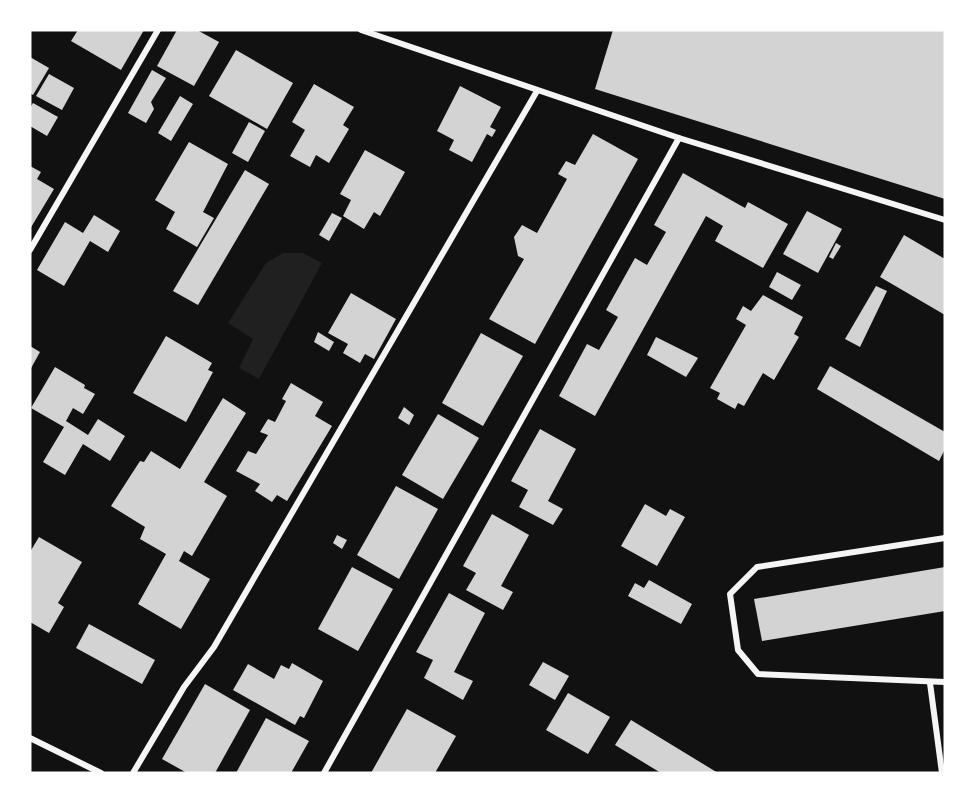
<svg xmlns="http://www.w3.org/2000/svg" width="975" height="803" font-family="'DejaVu Sans',sans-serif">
<rect width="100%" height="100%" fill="#111"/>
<polygon fill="#202020" points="303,253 322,263 259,379 239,368 253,339 228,323 266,263 283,253"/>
<g fill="#d3d3d3">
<polygon points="78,30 144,30 121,70 71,41"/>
<polygon points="177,30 197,30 219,42 194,86 157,66"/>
<polygon points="613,30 945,30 945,199 595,89"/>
<polygon points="236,50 293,83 267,129 209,96"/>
<polygon points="30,57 49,68 33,95 30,93"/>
<polygon points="152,70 166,78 151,102 154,109 146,123 128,113"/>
<polygon points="49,74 74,88 62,110 36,96"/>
<polygon points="314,84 354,107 343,125 349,129 329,163 316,155 310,167 290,156 305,130 292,122"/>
<polygon points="460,86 501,107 490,127 496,130 492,137 487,134 472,162 449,150 454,140 437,131"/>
<polygon points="180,96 193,104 171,141 158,133"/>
<polygon points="33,103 58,117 47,136 30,126 30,108"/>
<polygon points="249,122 265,131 248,162 232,153"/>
<polygon points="593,134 638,159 535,344 489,319 524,259 518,256 514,237 522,225 537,233 567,179 558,174 566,161 575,165"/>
<polygon points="189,142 228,164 203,212 214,218 197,247 166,229 175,212 155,200"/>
<polygon points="365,150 405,172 380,216 374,212 364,229 343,216 351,200 340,194"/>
<polygon points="30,166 41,172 37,179 54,189 30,229"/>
<polygon points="245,170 269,184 198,305 173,291"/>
<polygon points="683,173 745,208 748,202 788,224 763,268 715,241 723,226 706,216 595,416 559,396 587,344 599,350 618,317 606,310 635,258 647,265 666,232 654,225"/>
<polygon points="807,211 842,229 818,273 783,254"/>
<polygon points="332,213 342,218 329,241 319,235"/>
<polygon points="94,215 120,231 108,252 90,241 64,286 37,270 65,222 83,233"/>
<polygon points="904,235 945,259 945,315 880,277"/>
<polygon points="836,243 841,246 833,259 829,257"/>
<polygon points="777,272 801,285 792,300 769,287"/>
<polygon points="876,286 887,291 860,347 845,339"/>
<polygon points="351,293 396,319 374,359 365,354 360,363 343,353 348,344 328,333"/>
<polygon points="763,295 803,317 794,334 799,337 774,380 763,373 744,406 738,403 735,409 717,399 720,393 710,388 746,325 736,319 743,306 751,311"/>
<polygon points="318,332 334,342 329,351 314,342"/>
<polygon points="481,333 523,356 483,426 442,403"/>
<polygon points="166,336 212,363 208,370 213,372 186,422 133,393"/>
<polygon points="656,337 698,358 686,377 647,355"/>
<polygon points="30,346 40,352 30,370"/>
<polygon points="830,366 945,432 945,449 939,461 817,389"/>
<polygon points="55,367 85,385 84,388 95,394 83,414 73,408 66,421 88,435 98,419 125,436 110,461 83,444 65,475 43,462 64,427 31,408"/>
<polygon points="291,383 323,402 315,416 332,426 287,501 277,495 272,502 255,491 260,484 236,471 248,451 256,454 268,435 260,432 268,419 275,422 286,401 282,399"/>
<polygon points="223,398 246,413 204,482 227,496 192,556 184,551 179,561 210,579 181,629 138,604 166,554 140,539 145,527 111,506 140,461 144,462 151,451 180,469"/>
<polygon points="404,407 414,415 409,425 398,418"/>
<polygon points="438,414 479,438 443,499 402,475"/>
<polygon points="540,429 576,449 548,501 563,509 553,525 519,507 528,490 511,481"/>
<polygon points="396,486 438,509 399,579 357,555"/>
<polygon points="645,504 666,516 670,509 685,517 657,566 621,546"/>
<polygon points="492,514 529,535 501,586 513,592 503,610 466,590 476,573 463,566"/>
<polygon points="337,535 347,540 342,549 333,543"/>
<polygon points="39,537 82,562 58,603 64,607 49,633 30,622 30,552"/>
<polygon points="352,567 393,589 358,651 318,629"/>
<polygon points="945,567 945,611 762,641 754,599"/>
<polygon points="649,580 692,604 681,624 628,596 635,583 644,588"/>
<polygon points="449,593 485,613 454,672 473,681 463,700 424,678 433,660 416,652"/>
<polygon points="89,624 155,660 142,684 76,648"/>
<polygon points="543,662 569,676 555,700 529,685"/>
<polygon points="292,663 323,681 304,718 300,716 295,725 233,690 248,664 274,679 281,665 289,669"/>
<polygon points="205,684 250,710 215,773 187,773 162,759"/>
<polygon points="568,693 610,717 588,754 546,730"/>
<polygon points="407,709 456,736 435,773 371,773"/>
<polygon points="266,718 309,741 291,773 236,773"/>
<polygon points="631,720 718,773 661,773 615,745"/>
</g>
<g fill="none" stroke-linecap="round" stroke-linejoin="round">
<g stroke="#f5f5f5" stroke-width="6">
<polyline points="361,30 679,138 945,220"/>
<polyline points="30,250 158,30"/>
<polyline points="945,538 757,567 730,594 738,650 758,674 945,682"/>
<polyline points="930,683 942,773"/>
<polyline points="30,738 101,773"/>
<polyline points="133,773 184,687 214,647 537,91"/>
<polyline points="324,773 679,138"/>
</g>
</g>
<rect width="975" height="803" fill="none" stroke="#ffffff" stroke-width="63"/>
</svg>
